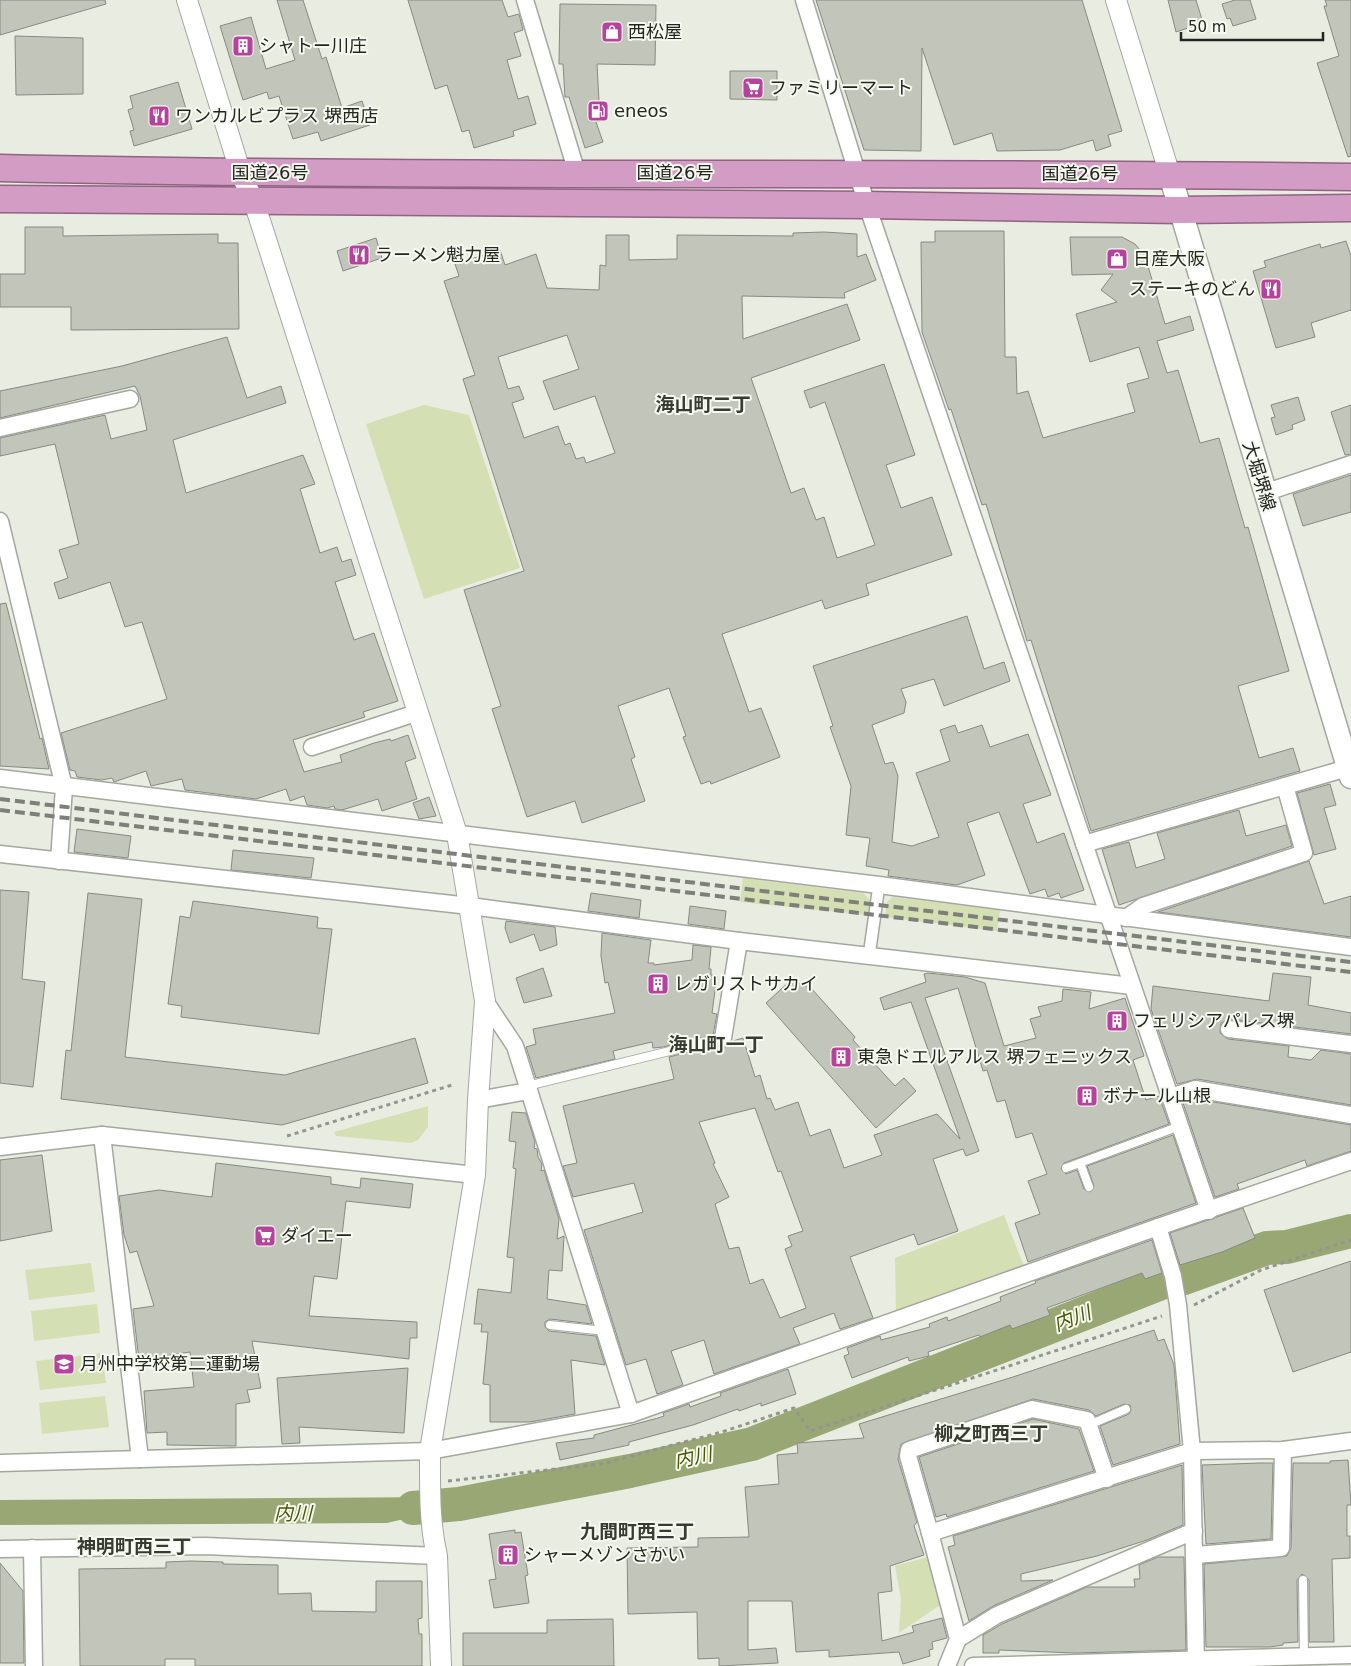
<svg xmlns="http://www.w3.org/2000/svg" width="1351" height="1666" font-family="'DejaVu Sans','Noto Sans JP',sans-serif">
<rect width="100%" height="100%" fill="#e9ece1"/>
<g fill="#d4e0b4">
<polygon points="424,405 469,415 520,568 424,599 366,424"/>
<polygon points="743,878 863,893 870,900 868,915 740,902"/>
<polygon points="893,897 1000,910 997,931 885,917 887,902"/>
<polygon points="428,1106 428,1127 418,1140 411,1143 336,1136 334,1132"/>
<polygon points="1004,1215 1025,1269 896,1313 895,1258"/>
<polygon points="91,1263 95,1292 29,1300 25,1270"/>
<polygon points="97,1304 100,1333 34,1341 31,1311"/>
<polygon points="102,1353 106,1383 40,1390 36,1361"/>
<polygon points="105,1396 109,1427 42,1434 39,1403"/>
<polygon points="927,1557 940,1605 899,1633 901,1599 895,1566"/>
</g>
<polygon fill="#99a774" points="447,1497 458,1501 460,1508 450,1508 387,1523 0,1525 0,1500"/>
<g fill="none" stroke-linecap="round" stroke-linejoin="round">
<polyline stroke="#99a774" stroke-width="34" points="413,1508 459,1504 630,1471 752,1444 1164,1282 1184,1278 1267,1248 1287,1247 1351,1231"/>
</g>
<g fill="#c1c5ba" stroke="#878a80" fill-rule="evenodd">
<polygon points="0,0 105,0 106,4 0,35"/>
<polygon points="277,0 303,0 322,59 326,57 342,108 362,101 370,125 321,141 318,132 293,139 279,96 269,99 267,92 243,100 220,26 251,17 266,69 295,60"/>
<polygon points="408,0 502,0 508,17 519,14 523,30 514,33 521,56 507,60 518,99 528,96 536,124 513,131 514,136 474,148 469,130 462,132 447,85 435,89"/>
<polygon points="816,0 1082,0 1122,131 1108,135 1111,146 1096,151 1093,140 1060,150 997,151 992,133 954,145 922,48 921,151 864,150"/>
<polygon points="1168,0 1196,0 1203,23 1176,32"/>
<polygon points="1235,0 1250,0 1256,19 1233,26 1230,18 1227,19 1222,4"/>
<polygon points="1325,0 1351,0 1351,156 1348,157 1317,63 1339,56 1324,6 1327,6"/>
<polygon points="560,4 656,5 655,65 597,64 600,121 596,122 603,142 585,148 569,97 565,97 563,64 559,64"/>
<polygon points="15,36 83,38 83,94 16,95"/>
<polygon points="730,71 777,71 777,100 730,99"/>
<polygon points="178,82 192,129 134,146 130,131 134,130 128,110 133,108 130,96"/>
<polygon points="25,227 63,227 63,236 218,234 218,243 238,243 239,329 71,330 71,307 0,307 0,274 25,274"/>
<polygon points="935,231 1004,231 1005,357 1016,357 1017,394 1028,391 1043,438 1135,412 1127,384 1149,378 1139,347 1090,362 1076,314 1117,302 1101,290 1113,274 1072,275 1070,237 1122,237 1135,244 1145,256 1165,324 1190,316 1194,330 1157,341 1167,373 1178,370 1200,443 1219,438 1245,528 1248,527 1289,671 1238,686 1259,758 1293,748 1300,771 1091,831 1031,640 1027,641 986,504 982,505 951,409 949,410 922,332 921,242 935,242"/>
<path d="M824 232 857 234V257L866 254 876 280 844 293 845 298 742 296 743 339 847 304 860 340 751 378 791 493 804 488 816 520 824 517 837 558 875 545 825 402 810 408 804 391 884 364 915 455 886 465 901 508 932 497 952 555 866 584 869 595 825 609 822 600 722 634 749 712 761 708 780 757 711 784 710 781 701 784 683 737 686 736 669 688 618 706 635 757 631 759 645 801 582 823 575 801 527 817 492 709 501 706 464 590 524 571 463 379 475 375 444 281 459 276 455 264 500 250 505 265 536 254 547 288 599 290 600 265 606 266V235H629V260L677 259V235L793 236V233ZM567 335 579 369 543 381 554 410 595 396 615 453 586 463 584 457 576 459 570 443 565 445 558 426 524 438 512 403 524 399 519 386 508 389 498 357Z"/>
<polygon points="376,238 382,258 343,271 337,251"/>
<polygon points="1346,241 1351,256 1351,310 1311,323 1315,337 1276,348 1253,271 1266,267 1264,261 1320,244 1321,248"/>
<polygon points="227,337 247,398 281,386 286,403 173,440 186,493 303,455 315,484 300,489 320,553 337,547 342,562 351,559 356,575 335,582 354,640 374,633 398,701 363,712 365,717 293,740 304,772 342,762 340,755 374,743 390,739 391,741 408,735 416,758 405,762 417,799 382,811 378,799 342,810 335,809 334,806 327,808 307,805 304,796 290,801 286,789 256,799 185,790 182,779 151,786 146,771 114,782 112,778 102,780 77,777 75,771 70,770 61,733 167,699 142,622 125,627 110,582 59,599 54,583 68,578 59,550 79,544 55,444 0,456 0,438 105,415 111,439 147,430 140,396 135,386 0,418 0,391 122,366"/>
<polygon points="1298,397 1305,420 1292,425 1293,429 1276,435 1271,418 1275,417 1271,405"/>
<polygon points="1351,405 1351,454 1345,455 1331,412"/>
<polygon points="1351,475 1351,512 1303,526 1293,494"/>
<polygon points="6,603 40,739 42,738 49,769 0,766 0,604"/>
<polygon points="967,616 984,669 1004,662 1010,681 944,706 934,679 901,689 906,702 904,713 872,725 885,764 893,762 898,776 892,842 912,846 939,837 916,773 950,761 940,730 955,725 958,733 982,725 990,747 1028,734 1051,795 1023,804 1037,843 1064,833 1084,890 1061,898 1059,893 1048,897 1045,889 1030,894 999,812 967,823 985,875 957,885 888,876 889,870 866,866 870,838 846,835 851,786 830,727 833,726 813,666"/>
<polygon points="1330,784 1336,805 1324,808 1336,849 1314,855 1297,793"/>
<polygon points="429,797 436,816 419,819 413,803"/>
<polygon points="1239,810 1246,836 1286,825 1292,846 1119,905 1102,849 1129,842 1136,868 1165,859 1157,833"/>
<polygon points="77,829 131,836 128,858 74,852"/>
<polygon points="233,850 314,858 311,878 231,870"/>
<polygon points="1309,861 1324,904 1351,896 1351,937 1158,912"/>
<polygon points="0,890 29,892 22,979 45,982 33,1087 0,1083"/>
<polygon points="88,893 142,899 125,1057 285,1075 415,1038 428,1083 282,1125 61,1099 66,1050 71,1051"/>
<polygon points="591,893 641,900 639,918 588,911"/>
<polygon points="193,901 318,917 317,928 332,929 319,1034 181,1017 182,1006 168,1004 180,916 190,918"/>
<polygon points="690,906 726,911 724,929 688,924"/>
<polygon points="506,921 555,927 557,945 540,951 534,934 510,943 505,928"/>
<polygon points="602,933 651,940 648,963 654,963 654,965 692,960 693,945 711,947 709,969 711,969 711,975 717,976 712,1013 717,1014 713,1035 663,1047 653,1048 652,1042 613,1051 615,1059 536,1078 526,1047 536,1044 533,1029 615,1013 608,982 605,983 601,956"/>
<polygon points="543,968 552,996 524,1003 516,978"/>
<path d="M928 973 965 977 985 983 1004 1046 1036 1038 1030 1019 1041 1016 1038 1007 1062 1001 1063 989 1091 992 1089 1009 1125 998 1144 1056 1133 1060 1146 1100 1159 1096 1169 1124 1064 1163 1061 1169 1066 1174 1077 1170 1084 1189 1090 1192 1094 1186 1087 1166 1173 1135 1196 1203 1028 1262 1015 1223 1040 1214 1028 1181 1047 1174 1032 1133 1016 1138 1005 1100 997 1102 987 1070 983 1071 958 988 925 998 979 1151 966 1156 963 1149 933 1159 958 1231 918 1245 914 1234 850 1257 873 1318 840 1329 834 1313 793 1328 800 1344 714 1374 704 1340 671 1351 683 1385 657 1394 646 1359 626 1365 584 1230 643 1212 634 1183 573 1197 563 1166 577 1163 563 1106 674 1079 669 1057 716 1045 726 1047 733 1041 743 1038 755 1077 760 1075 767 1099 770 1098 775 1110 798 1102 810 1136 830 1129 844 1168 882 1155 874 1135 937 1114 960 1139 911 1002 884 1010 880 998 926 982 924 974ZM755 1108 778 1172 781 1171 803 1231 788 1236 792 1246 785 1249 806 1308 780 1318 763 1279 750 1284 739 1247 729 1249 715 1204 729 1197 713 1164 715 1163 699 1122Z"/>
<polygon points="1273,973 1311,977 1308,1005 1351,1013 1351,1034 1230,1019 1221,1023 1220,1033 1228,1039 1289,1046 1288,1057 1311,1060 1321,1050 1351,1054 1351,1105 1197,1079 1177,1084 1151,1009 1153,986 1269,1001"/>
<polygon points="791,980 811,988 855,1037 853,1040 895,1086 904,1078 916,1091 876,1128 766,1003"/>
<polygon points="1196,1099 1351,1125 1351,1151 1307,1166 1305,1160 1237,1184 1239,1189 1215,1197 1183,1103"/>
<polygon points="512,1112 526,1113 535,1142 534,1148 537,1149 538,1157 542,1164 541,1171 544,1170 559,1219 557,1239 564,1236 562,1271 549,1270 547,1299 586,1305 592,1324 550,1319 545,1322 545,1327 549,1331 596,1336 605,1365 571,1360 575,1414 530,1422 490,1422 490,1385 483,1384 488,1332 481,1332 482,1324 474,1324 478,1289 511,1293 514,1258 507,1257 516,1169 513,1168 516,1142 509,1141"/>
<polygon points="42,1155 52,1231 0,1241 0,1160"/>
<polygon points="216,1163 331,1177 331,1184 360,1188 361,1178 413,1184 410,1208 346,1201 337,1279 314,1276 309,1316 417,1322 417,1338 410,1338 409,1359 252,1341 261,1388 247,1390 250,1402 236,1404 236,1446 167,1445 167,1432 147,1433 144,1391 194,1387 190,1352 139,1360 133,1309 154,1306 137,1251 130,1253 124,1235 119,1196 159,1190 212,1197"/>
<polygon points="1243,1208 1255,1238 1222,1252 1180,1265 1170,1233"/>
<polygon points="1152,1240 1162,1273 1145,1279 1142,1273 1047,1308 1050,1315 1012,1329 1010,1325 980,1337 979,1335 928,1352 929,1356 909,1361 908,1357 852,1378 844,1356 849,1354 847,1348 880,1336 881,1340 930,1327 929,1324 947,1317 948,1321 1001,1301 1000,1297 1036,1283 1035,1281"/>
<polygon points="1351,1261 1351,1352 1293,1372 1264,1290"/>
<polygon points="1154,1330 1158,1341 1164,1339 1174,1365 1180,1444 1113,1465 1100,1426 1129,1414 1131,1410 1130,1405 1124,1404 1096,1416 1089,1410 1033,1399 901,1444 898,1459 917,1522 914,1526 924,1555 890,1566 892,1591 878,1593 882,1641 914,1632 912,1626 942,1618 947,1638 932,1642 933,1649 929,1650 930,1656 903,1664 899,1652 829,1657 829,1650 796,1652 792,1601 748,1601 748,1650 776,1648 778,1663 719,1666 719,1658 698,1659 697,1612 628,1614 627,1548 698,1547 698,1538 749,1537 745,1487 779,1484 777,1455 798,1453 797,1443 864,1438 859,1424 1013,1377"/>
<polygon points="408,1368 404,1433 299,1427 300,1443 282,1444 277,1378"/>
<polygon points="788,1369 796,1394 761,1406 761,1403 739,1411 738,1409 693,1425 629,1442 629,1445 560,1460 556,1443 594,1438 594,1435 658,1418 664,1416 663,1413 689,1404 690,1407 721,1396 720,1393"/>
<polygon points="1033,1419 1079,1429 1094,1471 947,1517 946,1514 936,1517 919,1457"/>
<polygon points="1348,1460 1351,1505 1347,1505 1347,1536 1350,1536 1350,1558 1332,1559 1334,1642 1309,1642 1309,1580 1302,1574 1297,1580 1298,1642 1283,1643 1283,1645 1270,1647 1206,1647 1204,1564 1287,1556 1291,1548 1293,1463 1330,1463 1330,1461"/>
<polygon points="1260,1463 1273,1463 1271,1539 1206,1544 1202,1465"/>
<polygon points="1182,1465 1183,1525 1147,1540 1097,1556 1021,1574 1021,1581 1053,1580 993,1606 969,1621 948,1547 955,1545 953,1536"/>
<polygon points="515,1530 515,1533 521,1532 528,1575 525,1576 529,1603 494,1608 489,1580 496,1579 489,1534"/>
<polygon points="1158,1557 1184,1557 1186,1650 1074,1653 999,1650 999,1653 983,1653 983,1635 1002,1624 1087,1587 1135,1587 1134,1579 1140,1579 1139,1565"/>
<polygon points="191,1561 223,1562 223,1564 278,1565 278,1594 311,1593 312,1611 376,1612 376,1581 422,1581 422,1618 418,1619 419,1634 422,1634 422,1666 195,1666 195,1659 165,1659 165,1666 80,1666 79,1569 166,1568 166,1562"/>
<polygon points="0,1563 23,1591 24,1663 0,1663"/>
<polygon points="613,1619 614,1666 463,1666 463,1633 547,1633 547,1620"/>
</g>
<g fill="none" stroke-linecap="round" stroke-linejoin="round">
<g stroke="#a5a79e" stroke-width="10">
<g id="service">
<polyline points="527,1086 723,1038"/>
<polyline points="1080,1163 1089,1187"/>
<polyline points="1066,1168 1180,1126"/>
<polyline points="550,1325 605,1331"/>
<polyline points="1089,1425 1126,1409"/>
<polyline points="1303,1580 1304,1656"/>
</g>
</g>
<g stroke="#a5a79e" stroke-width="14">
<polyline id="pedestrian" points="869,956 879,885"/>
</g>
<g stroke="#a5a79e" stroke-width="19">
<g id="minor">
<polyline points="525,0 577,173"/>
<polyline points="804,0 867,205 1209,1211"/>
<polyline points="0,428 130,399"/>
<polyline points="1264,493 1351,464"/>
<polyline points="0,521 64,787 59,861"/>
<polyline points="312,747 419,712"/>
<polyline points="0,778 879,885 1351,947"/>
<polyline points="1084,844 1351,767"/>
<polyline points="0,854 470,906 739,941 1132,986"/>
<polyline points="1126,918 1143,906 1304,853 1285,786"/>
<polyline points="485,1001 515,1046 631,1414"/>
<polyline points="1229,1029 1351,1044"/>
<polyline points="723,1038 739,941"/>
<polyline points="1170,1097 1195,1089 1351,1115"/>
<polyline points="478,1100 528,1091"/>
<polyline points="102,1135 140,1459"/>
<polyline points="0,1147 102,1135 475,1175"/>
<polyline points="1158,1227 1173,1276 1178,1305 1192,1451 1196,1666"/>
<polyline points="0,1463 430,1451 631,1414 1158,1227 1351,1161"/>
<polyline points="930,1533 908,1456 909,1450 1032,1409 1087,1420 1107,1479"/>
<polyline points="32,1548 34,1666"/>
<polyline points="0,1549 206,1546 437,1556"/>
<polyline points="1195,1555 1281,1548 1283,1450"/>
<polyline points="958,1639 997,1615 1194,1531"/>
<polyline points="947,1666 958,1639 930,1533 1192,1451 1283,1450 1351,1441"/>
<polyline points="973,1666 1351,1655"/>
</g>
</g>
<g stroke="#a5a79e" stroke-width="22">
<g id="tertiary">
<path d="M187 0 241 174 254 202 457 834 485 1001 478 1100 475 1175 430 1451C430 1486 429 1522 437 1556L441 1666"/>
<polyline points="1116,0 1170,175"/>
</g>
</g>
<g stroke="#a5a79e" stroke-width="25">
<polyline id="secondary" points="1170,175 1351,777"/>
</g>
<g stroke="#8f6382" stroke-width="29">
<g id="trunk">
<path d="M0 168C450 178 901 171 1351 177"/>
<polyline points="0,199 867,205 1179,210 1351,208"/>
</g>
</g>
<g stroke="#94968e" stroke-width="3" stroke-dasharray="4 4" stroke-linecap="butt">
<polyline points="287,1136 452,1085"/>
<polyline points="1194,1305 1261,1270 1351,1240"/>
<polyline points="448,1481 601,1464 722,1432 794,1408 810,1431 1162,1316"/>
</g>
<use href="#service" stroke="#fff" stroke-width="8"/>
<use href="#pedestrian" stroke="#fff" stroke-width="11"/>
<use href="#minor" stroke="#fff" stroke-width="16"/>
<use href="#tertiary" stroke="#fff" stroke-width="20"/>
<use href="#secondary" stroke="#fff" stroke-width="22"/>
<use href="#trunk" stroke="#d39cc4" stroke-width="26"/>
<g stroke="#7d7f78" stroke-width="4" stroke-dasharray="10 5" stroke-linecap="butt">
<polyline points="0,799 1351,962"/>
<polyline points="0,810 1351,972"/>
</g>
</g>
<defs>
<g id="shop-square" transform="scale(1.125)"><rect x="-9" y="-9" width="18" height="18" rx="4" fill="#b5439d" stroke="#f6f9ef"/><path d="M-5-2.5h2.3a2.7 3.5 0 0 1 5.4 0H5L5.5 6h-11ZM-1.5-2.5h3a1.5 2.3 0 0 0-3 0Z" fill="#fff"/></g>
<g id="building-square" transform="scale(1.125)"><rect x="-9" y="-9" width="18" height="18" rx="4" fill="#b5439d" stroke="#f6f9ef"/><path d="M-4-6H4V6H1V3H-1V6H-4ZM-2.5-4.3h1.7v1.8h-1.7ZM.8-4.3h1.7v1.8H.8ZM-2.5-1h1.7V.8h-1.7ZM.8-1h1.7V.8H.8Z" fill="#fff"/></g>
<g id="supermarket-square" transform="scale(1.125)"><rect x="-9" y="-9" width="18" height="18" rx="4" fill="#b5439d" stroke="#f6f9ef"/><path d="M-6-5.5h2.5l.6 2H6L4.5 2H-2.5L-4.4-4H-6ZM-1.5 3.2a1.3 1.3 0 1 0 .1 0ZM3 3.2a1.3 1.3 0 1 0 .1 0Z" fill="#fff"/></g>
<g id="fuel-square" transform="scale(1.125)"><rect x="-9" y="-9" width="18" height="18" rx="4" fill="#b5439d" stroke="#f6f9ef"/><path d="M-5.5-6h7V0h2V4h1.3V-2.5L3-4.5l.8-.8L6-3V5H2.5V1h-1V6h-7ZM-4.2-4.7v3.2H.2V-4.7Z" fill="#fff"/></g>
<g id="restaurant-square" transform="scale(1.125)"><rect x="-9" y="-9" width="18" height="18" rx="4" fill="#b5439d" stroke="#f6f9ef"/><path d="M-5-6h1v4h1v-4h1v4h1v-4h1v5L-1.5 .5V6h-2V.5L-5-1ZM5-6V6H3V1.5H1.5Q1.5-4 5-6Z" fill="#fff"/></g>
<g id="school-square" transform="scale(1.125)"><rect x="-9" y="-9" width="18" height="18" rx="4" fill="#b5439d" stroke="#f6f9ef"/><path d="M0-5L7-2L0 1L-7-2ZM-4 1L0 2.5L4 1V4Q0 6-4 4Z" fill="#fff"/></g>
</defs>
<g fill-rule="evenodd">
<use href="#shop-square" x="612" y="32"/>
<use href="#building-square" x="243" y="46"/>
<use href="#supermarket-square" x="753" y="88"/>
<use href="#fuel-square" x="598" y="111"/>
<use href="#restaurant-square" x="159" y="116"/>
<use href="#restaurant-square" x="359" y="255"/>
<use href="#shop-square" x="1117" y="259"/>
<use href="#restaurant-square" x="1271" y="289"/>
<use href="#building-square" x="658" y="984"/>
<use href="#building-square" x="1117" y="1021"/>
<use href="#building-square" x="841" y="1057"/>
<use href="#building-square" x="1087" y="1096"/>
<use href="#supermarket-square" x="265" y="1236"/>
<use href="#school-square" x="64" y="1364"/>
<use href="#building-square" x="508" y="1555"/>
</g>
<g text-anchor="middle" stroke-width="4" stroke-linejoin="round" paint-order="stroke">
<g font-size="18" fill="#242521" stroke="#f6f9ef" text-anchor="start">
<text x="628" y="38">西松屋</text>
<text x="259" y="52">シャトー川庄</text>
<text x="769" y="94">ファミリーマート</text>
<text x="614" y="117">eneos</text>
<text x="175" y="122">ワンカルビプラス 堺西店</text>
<text x="375" y="261">ラーメン魁力屋</text>
<text x="1133" y="265">日産大阪</text>
<text x="1255" y="295" text-anchor="end">ステーキのどん</text>
<text x="674" y="990">レガリストサカイ</text>
<text x="1133" y="1027">フェリシアパレス堺</text>
<text x="857" y="1063">東急ドエルアルス 堺フェニックス</text>
<text x="1103" y="1102">ボナール山根</text>
<text x="281" y="1242">ダイエー</text>
<text x="80" y="1370">月州中学校第二運動場</text>
<text x="524" y="1561">シャーメゾンさかい</text>
</g>
<g font-size="18" fill="#242521" stroke="#f6f9ef">
<text x="270" y="179">国道26号</text>
<text x="675" y="179">国道26号</text>
<text x="1080" y="180">国道26号</text>
<text transform="translate(1259 476) rotate(73)" y="6">大堀堺線</text>
</g>
<g font-size="19" font-weight="bold" fill="#383b32" stroke="#f6f9ef">
<text x="703" y="411">海山町二丁</text>
<text x="716" y="1051">海山町一丁</text>
<text x="991" y="1440">柳之町西三丁</text>
<text x="637" y="1538">九間町西三丁</text>
<text x="134" y="1553">神明町西三丁</text>
</g>
<g font-size="19" font-style="italic" fill="#495801" stroke="#f6f9ef">
<text transform="translate(1072 1318) rotate(-21)" y="7">内川</text>
<text transform="translate(693 1457) rotate(-12)" y="7">内川</text>
<text x="293" y="1520">内川</text>
</g>
</g>
<path d="M1181 32v8h142v-8" fill="none" stroke="#242521" stroke-width="2.5"/>
<text x="1188" y="32" font-size="15" fill="#242521" stroke="#f6f9ef" stroke-width="4" paint-order="stroke">50 m</text>
</svg>
